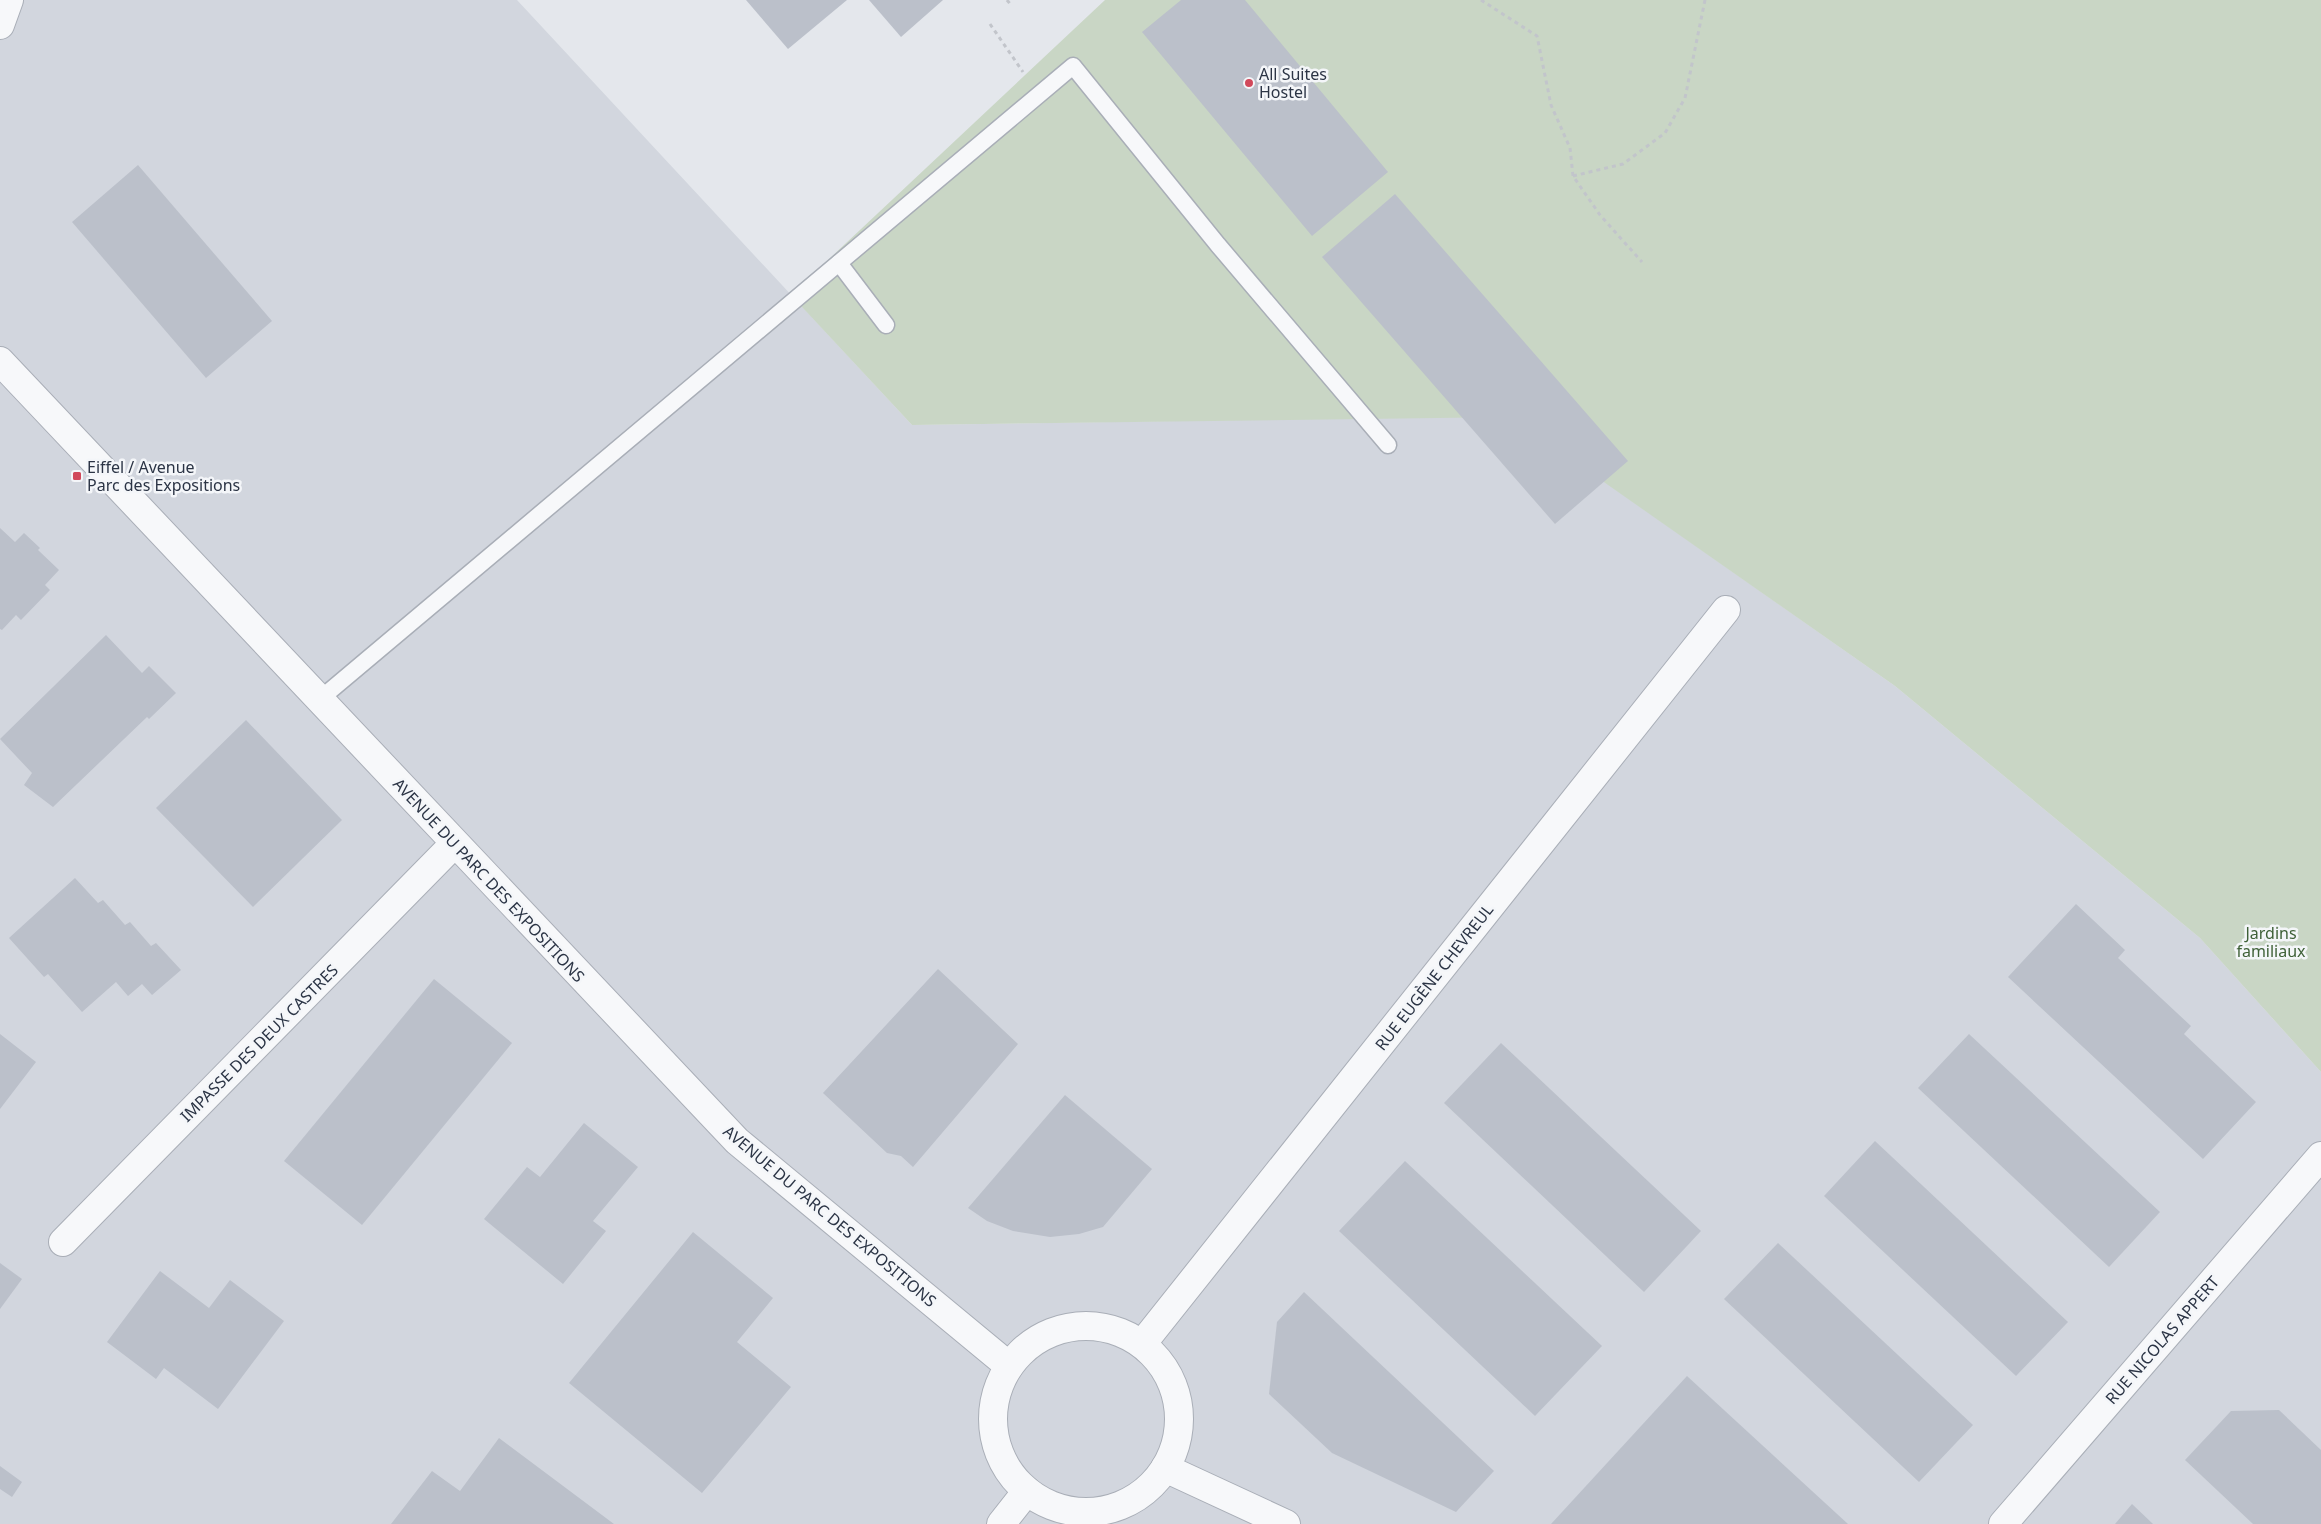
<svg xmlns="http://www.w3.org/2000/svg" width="2321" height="1524" font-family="'Noto Sans',sans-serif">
<rect width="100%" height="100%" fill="#e4e7ec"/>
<polygon fill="#d2d6de" points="0,0 517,0 912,425 1511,416 1895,686 2200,938 2321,1072 2321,1524 0,1524"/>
<polygon fill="#c9d6c5" points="1105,0 2321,0 2321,1072 2200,938 1895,686 1511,417 912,425 789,293 828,260"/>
<g fill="#bbc0ca">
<polygon points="746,0 847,0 788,49"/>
<polygon points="869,0 943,0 901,37"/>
<polygon points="1181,0 1245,0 1388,172 1312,236 1142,32"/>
<polygon points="138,165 272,321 206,378 72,222"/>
<polygon points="1395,194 1628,461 1555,524 1322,257"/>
<polygon points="0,528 15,542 24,533 40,548 38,550 59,570 45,585 50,590 21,620 16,615 2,630 0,629"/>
<polygon points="106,635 142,673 149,666 176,693 149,719 147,717 53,807 24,785 32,773 0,739"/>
<polygon points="246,720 342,820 253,907 156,808"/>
<polygon points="75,878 98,903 103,900 125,925 130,922 151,946 156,943 181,970 152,995 142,984 128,996 116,982 82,1012 48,974 44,977 9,938"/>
<polygon points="2076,904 2125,950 2118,958 2191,1026 2184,1034 2256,1102 2203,1159 2008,977"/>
<polygon points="938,969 1018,1044 913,1167 901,1156 887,1153 823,1093"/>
<polygon points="434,979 512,1043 362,1225 284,1161"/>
<polygon points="0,1034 36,1062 0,1109"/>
<polygon points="1969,1034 2160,1212 2109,1267 1918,1088"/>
<polygon points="1501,1043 1701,1231 1644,1292 1444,1103"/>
<polygon points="1065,1095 1152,1169 1103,1227 1079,1234 1050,1237 1013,1231 987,1221 968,1208"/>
<polygon points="584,1123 638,1167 593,1221 606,1231 563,1284 484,1219 527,1167 540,1177"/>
<polygon points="1875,1141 2068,1322 2016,1376 1824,1196"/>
<polygon points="1405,1161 1602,1346 1535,1416 1339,1231"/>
<polygon points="693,1232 773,1298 737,1342 791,1387 702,1493 569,1383"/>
<polygon points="1778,1243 1973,1425 1919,1482 1724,1299"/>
<polygon points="0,1263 22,1279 0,1309"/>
<polygon points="160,1271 209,1308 230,1280 284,1321 218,1409 164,1368 156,1379 107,1342"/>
<polygon points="1304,1292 1494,1471 1456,1512 1332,1453 1269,1394 1277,1322"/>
<polygon points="1687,1376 1848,1524 1551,1524"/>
<polygon points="2279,1410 2321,1450 2321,1524 2253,1524 2185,1460 2231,1411"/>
<polygon points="499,1438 614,1524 391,1524 432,1471 460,1491"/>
<polygon points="0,1466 22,1482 12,1497 0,1489"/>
<polygon points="2132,1504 2153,1524 2115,1524"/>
</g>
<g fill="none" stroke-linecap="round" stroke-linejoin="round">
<g stroke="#a9aeb7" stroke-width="19">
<g id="service">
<polyline points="839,263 886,325"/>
<polyline points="319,700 1073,66 1218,245 1388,445"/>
</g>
</g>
<g stroke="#a9aeb7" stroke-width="30">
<g id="minor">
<polyline points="0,25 9,0"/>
<polyline points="0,361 737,1141 1009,1366"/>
<polyline points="63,1242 454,844"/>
<circle cx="1086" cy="1419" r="93"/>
<polyline points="1142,1344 1726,610"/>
<polyline points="1165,1468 1286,1524"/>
<polyline points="1001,1524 1027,1491"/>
<polyline points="2003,1524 2321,1156"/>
</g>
</g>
<g stroke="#c2c5cb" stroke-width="3" stroke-dasharray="4 4" stroke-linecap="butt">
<polyline points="1007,0 1011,5"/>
<polyline points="1481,0 1537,36 1551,105 1570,148 1573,176 1600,215 1642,262"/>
<polyline points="990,24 1023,72"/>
<polyline points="1573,176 1623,164 1665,133 1685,98 1705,0"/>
</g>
<use href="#service" stroke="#f7f8fa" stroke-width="16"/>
<use href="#minor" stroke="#f7f8fa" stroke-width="28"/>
</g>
<g fill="#d1495b" stroke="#f4f6f9" stroke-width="2">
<circle cx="1249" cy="83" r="5"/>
<rect x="72" y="471" width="10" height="10" rx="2.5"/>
</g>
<g text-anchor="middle" stroke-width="5" stroke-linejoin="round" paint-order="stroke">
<g font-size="16" fill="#2b3445" stroke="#f4f6f9" text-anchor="start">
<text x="1259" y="80">All Suites<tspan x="1259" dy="18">Hostel</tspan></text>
<text x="87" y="473">Eiffel / Avenue<tspan x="87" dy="18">Parc des Expositions</tspan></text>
</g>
<g font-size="16" fill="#2b3445" stroke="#f4f6f9">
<text transform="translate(489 880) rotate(47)" y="6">AVENUE DU PARC DES EXPOSITIONS</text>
<text transform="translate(1434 977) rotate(-52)" y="6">RUE EUGÈNE CHEVREUL</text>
<text transform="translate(259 1043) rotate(-45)" y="6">IMPASSE DES DEUX CASTRES</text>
<text transform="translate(830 1216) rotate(40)" y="6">AVENUE DU PARC DES EXPOSITIONS</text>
<text transform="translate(2162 1340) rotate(-49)" y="6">RUE NICOLAS APPERT</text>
</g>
<g font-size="16" fill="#3f6138" stroke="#f4f6f9">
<text x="2271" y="939">Jardins<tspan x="2271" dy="18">familiaux</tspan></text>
</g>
</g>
</svg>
